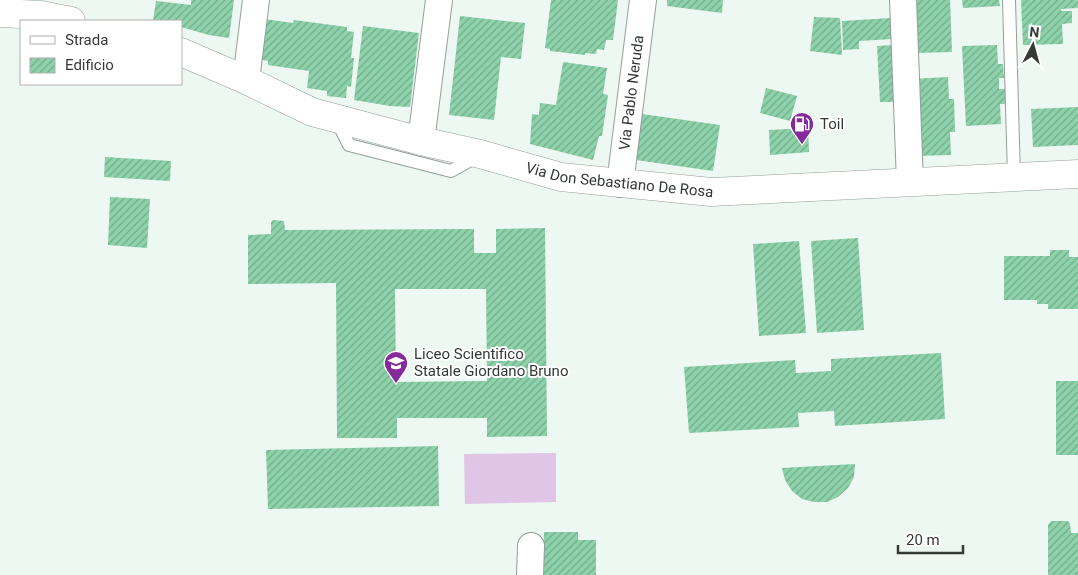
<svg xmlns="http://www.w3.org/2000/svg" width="1078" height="575" font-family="Roboto,sans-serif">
<defs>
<pattern id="building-hatch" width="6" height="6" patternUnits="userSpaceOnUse" patternTransform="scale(1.25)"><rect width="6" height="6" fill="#8dd2aa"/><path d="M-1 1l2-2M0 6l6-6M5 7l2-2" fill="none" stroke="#74ab8b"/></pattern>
</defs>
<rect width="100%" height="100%" fill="#ecf8f1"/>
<polygon fill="#e0c5e7" points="556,453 556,502 465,504 464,454"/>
<g fill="url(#building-hatch)" fill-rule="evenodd">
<polygon points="191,0 234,0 229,38 209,35 181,27 181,21 153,21 156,1 191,5"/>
<polygon points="551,0 618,0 613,40 606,40 604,50 597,49 596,54 585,53 585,55 550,51 550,49 545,48"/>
<polygon points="667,0 723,0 722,13 667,6"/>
<polygon points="912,0 950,0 952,52 915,53"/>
<polygon points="962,0 999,0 1000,6 963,8"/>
<polygon points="1021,0 1078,0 1078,8 1061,9 1061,11 1072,11 1072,23 1062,24 1063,44 1023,45"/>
<polygon points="460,16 525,23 521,59 501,57 494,120 449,115"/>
<polygon points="814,17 840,18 842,55 810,51"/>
<polygon points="891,18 892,39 859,41 859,49 843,50 842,21"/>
<polygon points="264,19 293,23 294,20 347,27 347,31 354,32 351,58 354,58 351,87 347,86 346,98 327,96 327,91 307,88 309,71 268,65 268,61 259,59"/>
<polygon points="363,26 419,33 410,107 390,106 354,100"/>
<polygon points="892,45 895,102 880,102 877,46"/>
<polygon points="997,45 998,64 1003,64 1004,78 999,78 999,89 1005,89 1005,104 1000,104 1001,124 966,126 962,46"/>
<polygon points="563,62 607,68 603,94 608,95 602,136 599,136 593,160 530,144 532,114 539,115 540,103 556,105"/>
<polygon points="948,77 949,99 954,99 955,132 950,132 951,155 914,156 910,79"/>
<polygon points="766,88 797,96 790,121 760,113"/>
<polygon points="1078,107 1078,145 1033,147 1031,109"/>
<polygon points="635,113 720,125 713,171 629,159"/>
<polygon points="808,128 809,152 770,155 769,130"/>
<polygon points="105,157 171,161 170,181 104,177"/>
<polygon points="110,197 150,199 147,248 108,245"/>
<path d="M273 220 284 221 285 230 474 229V253H496V229L545 228 547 436 487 437V418H397V438H337L336 283 248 284V235L271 234V222ZM395 289H486L487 381 396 382Z"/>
<polygon points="858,238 864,330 817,333 811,241"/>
<polygon points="799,241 806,333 759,336 753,244"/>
<polygon points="1050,250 1069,250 1069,257 1078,257 1078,309 1048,309 1048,304 1037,304 1037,300 1004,300 1004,256 1050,256"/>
<polygon points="941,353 945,419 835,426 834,411 798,413 799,427 689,433 684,367 795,360 796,373 831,371 831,359"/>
<rect x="1056" y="381" width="22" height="74"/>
<polygon points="438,446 439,506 268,509 266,450"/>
<polygon points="855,464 854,477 848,488 838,497 827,502 814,502 802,499 792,491 785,480 782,468"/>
<polygon points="1051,521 1068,521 1070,524 1071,533 1078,533 1078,575 1048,575 1048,525"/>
<polygon points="544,532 578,532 578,540 596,540 596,575 543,575"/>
</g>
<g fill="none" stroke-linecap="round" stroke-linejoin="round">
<g stroke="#939e97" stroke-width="14">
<g id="service">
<polyline points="1009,0 1014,177"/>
<polyline points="337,121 349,145 451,171 476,157"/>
</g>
</g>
<g stroke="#939e97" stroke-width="28">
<g id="minor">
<polyline points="903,0 910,182"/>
<polyline points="246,80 256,0"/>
<polyline points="421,141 439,0"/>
<path id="s1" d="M620 184 643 0"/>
<polyline points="530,575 531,546"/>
</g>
</g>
<g stroke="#939e97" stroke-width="29">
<g id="tertiary">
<polyline points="0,13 41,15 71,21"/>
<path id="s2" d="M181 52 246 80 312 112 421 141 480 154 561 177 711 192 1078 174"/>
</g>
</g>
<use href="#service" stroke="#fff" stroke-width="12"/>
<use href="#minor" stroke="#fff" stroke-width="26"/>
<use href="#tertiary" stroke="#fff" stroke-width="28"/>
</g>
<defs>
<g id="fuel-pin" transform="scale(1.25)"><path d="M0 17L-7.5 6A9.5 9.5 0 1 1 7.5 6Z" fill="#832b98" stroke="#fff"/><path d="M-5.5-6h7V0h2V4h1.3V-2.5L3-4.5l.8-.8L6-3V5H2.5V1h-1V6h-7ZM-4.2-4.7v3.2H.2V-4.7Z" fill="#fff"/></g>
<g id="school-pin" transform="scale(1.25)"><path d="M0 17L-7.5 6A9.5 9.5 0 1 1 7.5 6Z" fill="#832b98" stroke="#fff"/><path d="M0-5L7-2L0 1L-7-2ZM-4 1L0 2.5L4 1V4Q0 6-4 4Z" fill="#fff"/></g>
</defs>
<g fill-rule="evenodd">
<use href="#fuel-pin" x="802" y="124"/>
<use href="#school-pin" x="396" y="363"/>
</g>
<g text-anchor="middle" stroke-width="4" stroke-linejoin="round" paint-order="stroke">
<g font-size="15" fill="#363a37" stroke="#fff">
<text dy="5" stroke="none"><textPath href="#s1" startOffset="92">Via Pablo Neruda</textPath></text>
<text dy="5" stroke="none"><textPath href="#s2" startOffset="460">Via Don Sebastiano De Rosa</textPath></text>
</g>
<g font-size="15" fill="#363a37" stroke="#fff" text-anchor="start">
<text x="820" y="129">Toil</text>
<text x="414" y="359">Liceo Scientifico<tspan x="414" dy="17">Statale Giordano Bruno</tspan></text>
</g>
</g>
<rect x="20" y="20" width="162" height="65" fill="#ffffff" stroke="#afb0af"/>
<rect x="30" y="36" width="25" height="8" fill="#ffffff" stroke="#afb0af"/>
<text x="65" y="45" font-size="15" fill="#363a37">Strada</text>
<rect x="30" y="58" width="25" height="15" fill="url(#building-hatch)" stroke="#afb0af"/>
<text x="65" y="70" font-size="15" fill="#363a37">Edificio</text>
<g transform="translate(1033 45) rotate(6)" stroke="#ffffff" stroke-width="4" paint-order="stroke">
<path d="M0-4L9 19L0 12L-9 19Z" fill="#363a37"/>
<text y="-8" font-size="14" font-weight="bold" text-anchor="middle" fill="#363a37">N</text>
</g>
<path d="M898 545v8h65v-8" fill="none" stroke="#363a37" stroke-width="2.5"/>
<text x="906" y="545" font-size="15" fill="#363a37" stroke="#ffffff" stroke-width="4" paint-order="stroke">20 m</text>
</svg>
